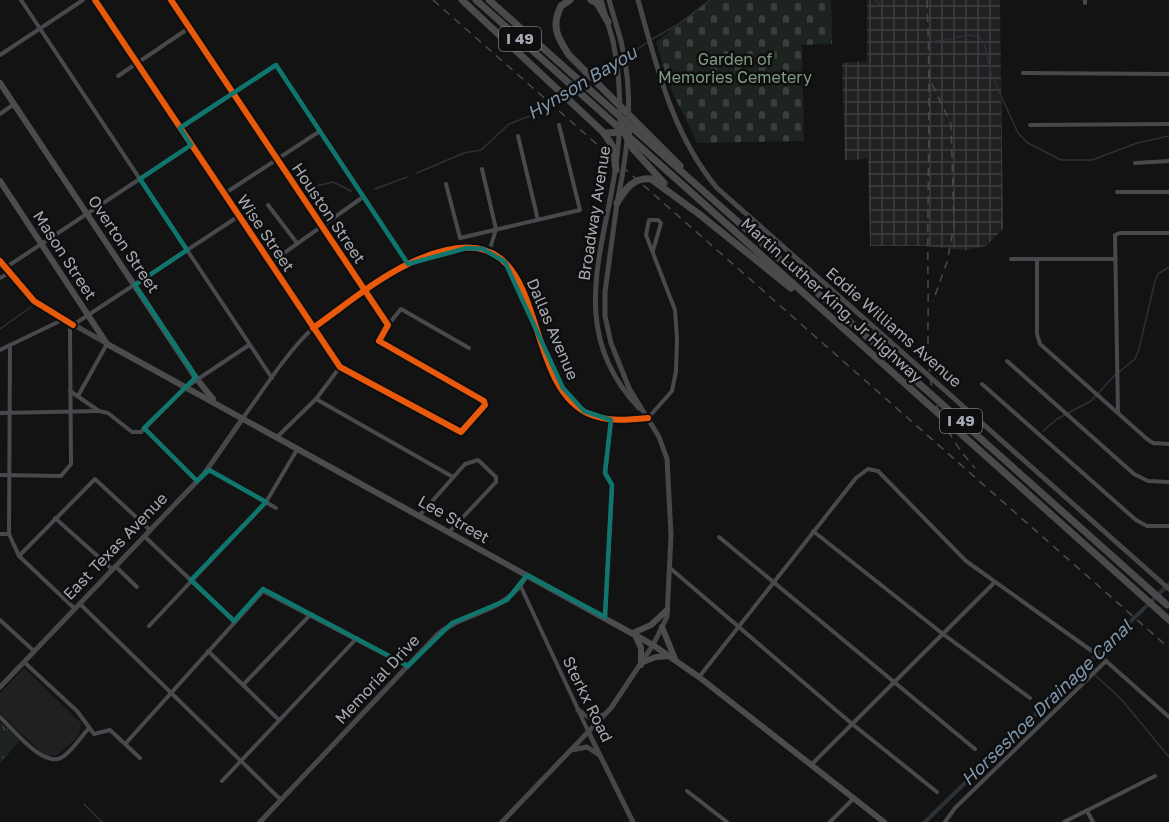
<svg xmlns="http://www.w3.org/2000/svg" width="1169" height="822" font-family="'Golos Text',sans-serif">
<defs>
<pattern id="industrial-grid" width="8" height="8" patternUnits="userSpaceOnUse" patternTransform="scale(1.5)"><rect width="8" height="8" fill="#202022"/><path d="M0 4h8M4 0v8" fill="none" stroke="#3d3e40"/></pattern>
<pattern id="cemetery-stones" width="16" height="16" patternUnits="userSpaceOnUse" patternTransform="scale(1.5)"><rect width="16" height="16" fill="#1d231e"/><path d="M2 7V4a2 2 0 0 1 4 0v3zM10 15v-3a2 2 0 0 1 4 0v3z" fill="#3b403c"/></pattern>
<pattern id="park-tufts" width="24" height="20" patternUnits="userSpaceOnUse" patternTransform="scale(1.5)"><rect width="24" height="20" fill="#1d231e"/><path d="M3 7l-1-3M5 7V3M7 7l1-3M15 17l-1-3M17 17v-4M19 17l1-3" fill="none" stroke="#3b403c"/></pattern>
</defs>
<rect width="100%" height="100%" fill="#131314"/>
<polygon fill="#202022" points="24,668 81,723 79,736 56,756 44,755 0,713 0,693"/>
<polygon fill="url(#industrial-grid)" points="867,0 1000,0 1003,229 986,246 965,250 924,246 870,246 868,159 845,160 842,63 867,61"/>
<polygon fill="url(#cemetery-stones)" points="709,0 831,0 832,44 802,45 804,141 697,143 669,85 656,42"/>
<polygon fill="url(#park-tufts)" points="0,722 20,741 0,763"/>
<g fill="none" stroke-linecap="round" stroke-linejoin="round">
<g stroke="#2b3237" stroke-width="1.5">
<polyline points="876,0 880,5"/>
<polyline points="652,39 679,24 710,0"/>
<polyline points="932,42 970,35 979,37 984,42 991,74 1018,133 1028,143 1061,160 1092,160 1137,143 1169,136"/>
<polyline points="627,56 648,42"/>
<polyline points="594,76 615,62"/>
<polyline points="417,173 464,153 481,150 509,124 543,111 562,95"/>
<polyline points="304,189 333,182 351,191"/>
<polyline points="375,189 407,177"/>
<polyline points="0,329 31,307"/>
<polyline points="1119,372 1135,359 1139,349 1155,281 1158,274 1169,267"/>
<polyline points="1043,431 1057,419 1091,401 1115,375"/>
<polyline points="1083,666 1092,671"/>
<polyline points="1095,675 1122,700 1169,757"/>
<polyline points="84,804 102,822"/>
</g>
<polyline stroke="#2b3237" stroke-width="4" points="925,822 1169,584"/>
<g stroke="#48494c" stroke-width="4">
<polyline points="21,0 272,378"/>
<polyline points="95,0 340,367 461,432 485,405 484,401 379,341 388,325 171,0"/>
<polyline points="1085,3 1085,0"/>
<polyline points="0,55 83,0"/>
<polyline points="1023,73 1169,74"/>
<polyline points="118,76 189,28"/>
<polyline points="0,114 14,104"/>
<polyline points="1030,125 1169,124"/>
<polyline points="180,128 276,65 408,264"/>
<polyline points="518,136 538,220"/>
<polyline points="1135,163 1169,161"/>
<polyline points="482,169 496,229 489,252"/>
<polyline points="446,184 460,238 580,210 559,125"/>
<polyline points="1117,192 1169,192"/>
<polyline points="224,194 320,131"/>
<polyline points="268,205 297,243"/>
<polyline points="1011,259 1115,259"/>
<polyline points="1037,259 1037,334 1040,344 1147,439 1153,443 1169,444"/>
<polyline points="270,263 363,197"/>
<polyline points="5,268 191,145"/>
<polyline points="0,278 9,273"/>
<polyline points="388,325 401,309 469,348"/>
<polyline points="10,345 9,534 19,556 74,608"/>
<polyline points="0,350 62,320"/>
<polyline points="1007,361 1134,474 1148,481 1169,482"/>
<polyline points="982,384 1136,520 1147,526 1169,526"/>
<polyline points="70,391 99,411 108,413 132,432 141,432 186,387 249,345"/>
<polyline points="78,396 107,344"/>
<polyline points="316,399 453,477"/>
<polyline points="0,413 98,411"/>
<polyline points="1118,413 1115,235 1120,233 1169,233"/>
<path d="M243 418C264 389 287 352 313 328 324 318 338 311 350 302 387 277 462 222 505 262 515 272 519 285 525 298 554 366 554 429 648 418L672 391 676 371 677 339 675 310 646 235 649 220H658L661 223 653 251"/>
<polyline points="144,428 197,481"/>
<polyline points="277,437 316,399 340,367"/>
<polyline points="208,469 276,508"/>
<polyline points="0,475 61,476 71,464 70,329 73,325 239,216"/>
<polyline points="420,515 465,464 478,460 496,477 496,482 449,532"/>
<polyline points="55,518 112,569"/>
<polyline points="813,531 943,634 1030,698"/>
<polyline points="0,534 9,534"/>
<polyline points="144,536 234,621"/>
<polyline points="719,537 975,749"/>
<polyline points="19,556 95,479 150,530"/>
<polyline points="115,566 137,587"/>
<polyline points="670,568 851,723 937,792"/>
<polyline points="521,587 588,731"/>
<polyline points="80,604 281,800"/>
<polyline points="605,617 612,485 605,473 611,420"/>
<polyline points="0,620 34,651"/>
<polyline points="149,626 266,502 298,448"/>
<polyline points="208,651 279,720"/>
<polyline points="1106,661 1169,717"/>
<polyline points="24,662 77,711 94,734 110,730 140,758"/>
<polyline points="699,677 856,478 868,469 878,471 966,561 1106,661 955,808 945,822"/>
<polyline points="243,685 311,614"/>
<path d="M0 717C13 729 45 771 64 756 73 749 81 737 89 728"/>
<polyline points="126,743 263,591 407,666"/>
<polyline points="811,765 995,582"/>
<polyline points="222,781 357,638"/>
<polyline points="687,791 727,822"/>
<polyline points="1087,811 1093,822"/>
<polyline points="830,822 854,798"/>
<polyline points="1064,822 1155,776"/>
</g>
<g stroke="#47474a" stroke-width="5">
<polyline points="601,0 613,41"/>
<polyline points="609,0 621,41"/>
<path d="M638 0C657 67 672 134 717 188L1169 589"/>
<path d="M610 200C594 278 578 344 639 408"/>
<polyline points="0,261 37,304 106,343"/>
<polyline points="0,687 204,474 243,418"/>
<polyline points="578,710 590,718 601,715"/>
<polyline points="588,731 633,822"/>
<polyline points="571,750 587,747 598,754"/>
<path d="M260 822 438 634C469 609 505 615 527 575"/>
<polyline points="502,822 611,708 653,645 667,617 671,535 667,459 659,437 629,388 611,343 605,316 605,292 617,203"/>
</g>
<g stroke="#4a4c4e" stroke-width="6">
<polyline points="0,83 196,378 213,399"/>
<polyline points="0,181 107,344 653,645 699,677 884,822"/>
<polyline points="662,627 675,659"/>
<polyline points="633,633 651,625 667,610"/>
<polyline points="635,635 641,648 641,665"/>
<polyline points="643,662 656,657 670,656"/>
</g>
<g stroke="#4a4a4d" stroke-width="7">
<polyline points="462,0 604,133"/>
<polyline points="476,0 854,338"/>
<polyline points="489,0 755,237"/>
<path d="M570 0 561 6C551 26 557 37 569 55L680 166"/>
<polyline points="591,0 597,3 608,22"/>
<polyline points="699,214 791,288"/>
<polyline points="1158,610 1169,620"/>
</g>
<g stroke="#494a4c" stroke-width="1.5" stroke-dasharray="8 6" stroke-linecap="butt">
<polyline points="433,0 1169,648"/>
<path d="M927 0C931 95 927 189 928 283 929 320 925 361 934 397 942 424 956 447 975 468"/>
<polyline points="932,84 951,124 954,225 947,262 933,301"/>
</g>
<g stroke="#47474a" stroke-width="5">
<path d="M618 198C629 145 634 94 621 41"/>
<path d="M610 200C621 145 624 96 613 41"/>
</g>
<g stroke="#4a4a4d" stroke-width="7">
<polyline points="621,126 633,149 664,183"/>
<polyline points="604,133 613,147 616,170"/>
<polyline points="604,133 629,132"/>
<path d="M617 203C625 189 634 177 651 179L699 214"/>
<polyline points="755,237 1167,605"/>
<polyline points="854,338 1158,610"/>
</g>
<g stroke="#0e0e0f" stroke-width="10">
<g id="cycleway">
<polyline points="95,0 340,367 461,432 485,405 484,401 379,341 388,325 171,0"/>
<polyline points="0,261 34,301 73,325"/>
<path d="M313 328C343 307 375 280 408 264 560 191 511 379 589 414 608 422 628 420 648 418"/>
</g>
</g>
<use href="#cycleway" stroke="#e8590c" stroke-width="6"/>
</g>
<path fill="none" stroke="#0f766e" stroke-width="4.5" stroke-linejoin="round" d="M276 65 408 264 467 248 483 249 505 262 563 388 584 411 611 420 605 473 612 485 605 617 527 575 507 600 452 623 408 666 263 589 234 621 191 580 266 502 209 470 197 481 144 428 196 377 135 285 187 250 140 179 191 145 180 128Z"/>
<g text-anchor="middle" stroke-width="5" stroke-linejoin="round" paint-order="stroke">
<g fill="#0e0e0f" stroke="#787a82" stroke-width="1.5">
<rect x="499" y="27" width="42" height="24" rx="4.5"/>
<rect x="940" y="409" width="42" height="24" rx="4.5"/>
</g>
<g font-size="15" font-weight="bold" fill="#a5a9b3">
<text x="520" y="44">I 49</text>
<text x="961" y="426">I 49</text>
</g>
<g font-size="16" fill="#7e9d80" stroke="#0e0e0f">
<text x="735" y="65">Garden of<tspan x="735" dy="18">Memories Cemetery</tspan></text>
</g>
<g font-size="16" fill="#a5a9b3" stroke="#0e0e0f">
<text transform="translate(329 213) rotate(56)" y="6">Houston Street</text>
<text transform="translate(594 213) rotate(-81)" y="6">Broadway Avenue</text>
<text transform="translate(266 233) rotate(56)" y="6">Wise Street</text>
<text transform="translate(124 244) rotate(56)" y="6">Overton Street</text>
<text transform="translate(65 255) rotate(57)" y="6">Mason Street</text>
<text transform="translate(832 300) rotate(42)" y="6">Martin Luther King, Jr Highway</text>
<text transform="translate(894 327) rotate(41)" y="6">Eddie Williams Avenue</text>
<text transform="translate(553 329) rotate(67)" y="6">Dallas Avenue</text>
<text transform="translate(454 519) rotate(30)" y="6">Lee Street</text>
<text transform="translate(115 546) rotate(-46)" y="6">East Texas Avenue</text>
<text transform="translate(377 679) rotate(-47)" y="6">Memorial Drive</text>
<text transform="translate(588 699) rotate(64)" y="6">Sterkx Road</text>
</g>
<g font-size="18" font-style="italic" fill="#7f96ac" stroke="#0e0e0f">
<text transform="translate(582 83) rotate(-31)" y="6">Hynson Bayou</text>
<text transform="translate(1047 703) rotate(-44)" y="6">Horseshoe Drainage Canal</text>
</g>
</g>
</svg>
